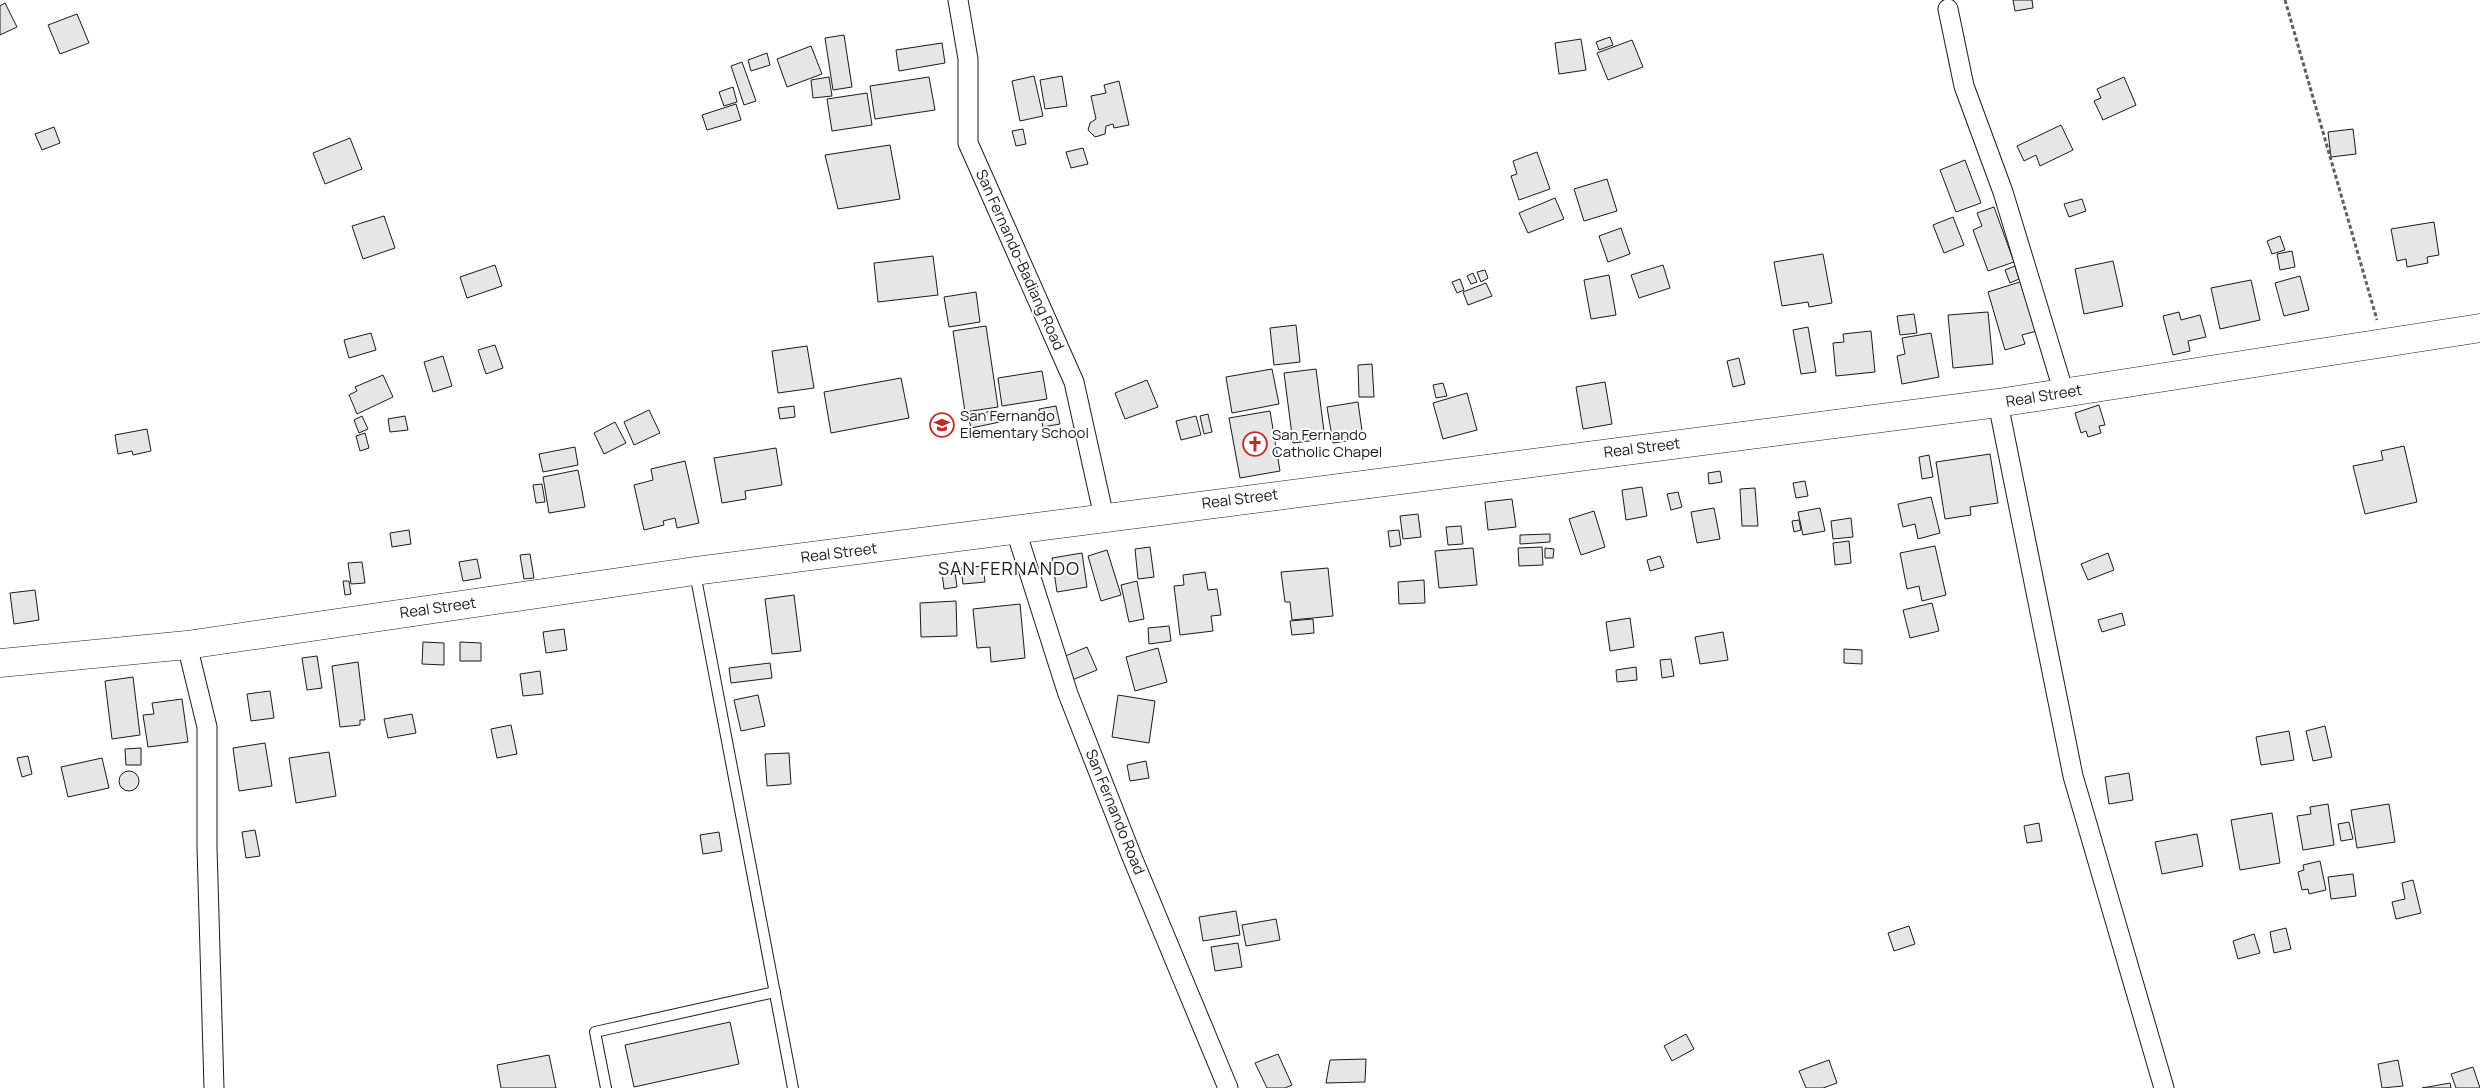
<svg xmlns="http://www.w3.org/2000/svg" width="2480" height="1088" font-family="Manrope,sans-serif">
<rect width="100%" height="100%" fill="#fff"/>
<g fill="#e6e6e6" stroke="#1a1a1a">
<polygon points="2013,0 2032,0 2033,8 2015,11"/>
<polygon points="5,3 17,27 0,35 0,6"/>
<polygon points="77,14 89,43 60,54 48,25"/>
<polygon points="844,35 852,87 833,90 825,38"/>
<polygon points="1610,37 1613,45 1599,50 1596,42"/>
<polygon points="1581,39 1586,70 1559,74 1555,43"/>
<polygon points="1632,40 1643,67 1608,80 1597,53"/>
<polygon points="942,43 945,63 899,71 896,50"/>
<polygon points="811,46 822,74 787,87 777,59"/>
<polygon points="767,53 770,65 751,71 748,60"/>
<polygon points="742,62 756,101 744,105 731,66"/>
<polygon points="1034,76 1043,116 1020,121 1012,81"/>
<polygon points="1062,76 1067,106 1045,109 1040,80"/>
<polygon points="829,77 832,96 813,98 811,80"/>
<polygon points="929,77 935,110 875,119 870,86"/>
<polygon points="2124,77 2136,105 2103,120 2094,101 2101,98 2097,89"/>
<polygon points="1119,81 1129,125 1114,128 1113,124 1106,126 1105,134 1095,137 1088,130 1090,123 1096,119 1091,96 1106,93 1104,85"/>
<polygon points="733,87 737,102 724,106 719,92"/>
<polygon points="867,93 872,125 832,131 827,99"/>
<polygon points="736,104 741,120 707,130 702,115"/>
<polygon points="2061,125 2073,150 2040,166 2036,155 2024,161 2017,146"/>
<polygon points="54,127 60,143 42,150 35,134"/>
<polygon points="1023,129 1026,144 1016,146 1012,131"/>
<polygon points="2353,129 2356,154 2331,157 2328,132"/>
<polygon points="350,138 362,169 325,184 313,153"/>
<polygon points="890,145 900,199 838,209 825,155"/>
<polygon points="1083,148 1088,164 1071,168 1066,152"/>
<polygon points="1537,152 1550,189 1519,200 1511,176 1517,174 1513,161"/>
<polygon points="1965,160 1981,203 1956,212 1940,170"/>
<polygon points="1607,179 1617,211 1584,221 1574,189"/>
<polygon points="1555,198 1564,219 1528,233 1519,213"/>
<polygon points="2082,199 2086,211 2069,217 2064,204"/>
<polygon points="1994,207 2014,262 1988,271 1973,230 1982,226 1977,213"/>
<polygon points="384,216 395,248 363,259 352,226"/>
<polygon points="1953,217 1964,245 1944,253 1933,225"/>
<polygon points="2434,222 2439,255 2427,257 2428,263 2407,267 2406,259 2397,261 2391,229"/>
<polygon points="1621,228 1630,254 1608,262 1599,236"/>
<polygon points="2280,236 2285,250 2272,254 2267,241"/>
<polygon points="2292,251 2295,267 2280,270 2277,254"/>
<polygon points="1823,254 1832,303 1809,307 1808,302 1782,306 1774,262"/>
<polygon points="933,256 938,295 878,302 874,263"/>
<polygon points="2113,261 2123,306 2084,314 2075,269"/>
<polygon points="495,265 502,286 467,298 460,277"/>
<polygon points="1663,265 1670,288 1639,298 1631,275"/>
<polygon points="2015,266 2019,279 2010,283 2005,270"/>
<polygon points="1485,270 1488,278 1481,282 1477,272"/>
<polygon points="1473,273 1477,282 1471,284 1467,276"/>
<polygon points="1609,275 1616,315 1591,319 1584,280"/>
<polygon points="2300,276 2309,310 2284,316 2275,283"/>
<polygon points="1460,279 1464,290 1457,293 1452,282"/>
<polygon points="2251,280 2260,320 2220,329 2211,288"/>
<polygon points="2023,281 2037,331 2022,335 2025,344 2005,350 1988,292"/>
<polygon points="1486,283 1492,296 1468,305 1463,292"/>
<polygon points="976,292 980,322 949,327 944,297"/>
<polygon points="1988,312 1993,364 1953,368 1948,315"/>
<polygon points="2179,312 2181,320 2200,315 2206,337 2188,341 2190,351 2173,355 2163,316"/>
<polygon points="1914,314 1917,333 1900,335 1897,316"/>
<polygon points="1296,325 1300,362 1274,365 1270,328"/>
<polygon points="986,326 998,407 965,412 953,331"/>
<polygon points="1808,327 1816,372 1801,374 1793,330"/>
<polygon points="1871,331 1875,372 1836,376 1833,343 1844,342 1843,334"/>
<polygon points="371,333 376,350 349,358 344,340"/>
<polygon points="1931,333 1939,377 1902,384 1897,356 1905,354 1902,338"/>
<polygon points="495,345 503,368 486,374 478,350"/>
<polygon points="807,346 814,388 778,393 772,351"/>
<polygon points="443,356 452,386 433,392 424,362"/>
<polygon points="1739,358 1745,384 1733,387 1727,361"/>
<polygon points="1372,364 1374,397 1359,397 1358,365"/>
<polygon points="1272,369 1279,404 1232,413 1226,377"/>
<polygon points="1316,369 1325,439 1293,443 1284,373"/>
<polygon points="1042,371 1047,399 1002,406 998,378"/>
<polygon points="383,375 393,397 357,414 349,395 357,391 355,387"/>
<polygon points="901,378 909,418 831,433 824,392"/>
<polygon points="1147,380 1158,407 1125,419 1115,393"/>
<polygon points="1605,382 1612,424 1583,429 1576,387"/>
<polygon points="1443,383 1447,396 1436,398 1433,385"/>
<polygon points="1467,393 1477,430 1443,439 1433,403"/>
<polygon points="1358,402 1362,431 1351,433 1353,440 1333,443 1327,407"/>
<polygon points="2099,405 2105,425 2099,426 2101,433 2088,437 2086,431 2081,433 2075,413"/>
<polygon points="794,406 795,417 780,419 778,408"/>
<polygon points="1056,406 1060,424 1043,427 1039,409"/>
<polygon points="649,410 660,433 634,445 624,422"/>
<polygon points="997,410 1000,422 971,428 968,416"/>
<polygon points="1270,411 1280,471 1240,478 1229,418"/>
<polygon points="1208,414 1212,432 1204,434 1200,416"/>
<polygon points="362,416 368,429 359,433 354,420"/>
<polygon points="405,416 408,430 390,432 388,419"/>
<polygon points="1196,416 1201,435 1181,440 1176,421"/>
<polygon points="615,422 626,443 604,454 594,433"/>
<polygon points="147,429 151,451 133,455 132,451 118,454 115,435"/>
<polygon points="365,433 369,448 360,451 356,436"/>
<polygon points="2404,446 2417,502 2365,514 2353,466 2383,460 2381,451"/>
<polygon points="575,447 578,465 543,472 539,454"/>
<polygon points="776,448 782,485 745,491 746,499 722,503 714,458"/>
<polygon points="1990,454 1998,503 1970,507 1971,515 1945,519 1936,462"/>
<polygon points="1929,455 1933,477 1922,479 1919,457"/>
<polygon points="685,461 699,523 677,528 675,518 663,521 664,525 644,530 634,485 653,480 651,469"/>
<polygon points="578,470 585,507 549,513 543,477"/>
<polygon points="1720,471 1722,482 1709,484 1708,473"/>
<polygon points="1805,481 1808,496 1796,498 1793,483"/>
<polygon points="542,484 545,502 536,503 533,485"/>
<polygon points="1642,487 1647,516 1626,520 1622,490"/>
<polygon points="1755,488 1758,526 1742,526 1740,489"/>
<polygon points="1678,492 1682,507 1671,510 1667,494"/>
<polygon points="1931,497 1940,533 1918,539 1915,524 1903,527 1898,504"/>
<polygon points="1512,499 1516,527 1488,530 1485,502"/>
<polygon points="1714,508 1720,539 1697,543 1691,512"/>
<polygon points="1820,508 1825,531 1803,535 1798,512"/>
<polygon points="1594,511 1605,547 1581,555 1569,519"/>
<polygon points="1418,514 1421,537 1403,539 1400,516"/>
<polygon points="1851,518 1853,537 1833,539 1831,521"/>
<polygon points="1799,520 1801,530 1794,532 1792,521"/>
<polygon points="1461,526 1463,544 1448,545 1446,527"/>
<polygon points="409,530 411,544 392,547 390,533"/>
<polygon points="1399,530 1401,545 1390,547 1388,531"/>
<polygon points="1550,534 1550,542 1520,544 1520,535"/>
<polygon points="1849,541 1851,563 1835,565 1833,543"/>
<polygon points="1935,546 1946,595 1922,601 1919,586 1907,589 1900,553"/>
<polygon points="1150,547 1154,577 1138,579 1135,549"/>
<polygon points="1542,547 1543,565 1519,566 1518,548"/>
<polygon points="1473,548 1477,585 1439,588 1435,551"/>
<polygon points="1545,548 1554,549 1553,558 1545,558"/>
<polygon points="1107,550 1121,595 1101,601 1088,556"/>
<polygon points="1082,553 1087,587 1057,592 1052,558"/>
<polygon points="2108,553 2114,570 2088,580 2081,564"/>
<polygon points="530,554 534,578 524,579 520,555"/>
<polygon points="1660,556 1664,567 1650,571 1647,560"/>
<polygon points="477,559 481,578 463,581 459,562"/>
<polygon points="362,562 365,583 351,584 348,563"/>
<polygon points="983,566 985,582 963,584 961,568"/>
<polygon points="1328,568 1333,616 1292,620 1290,602 1285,602 1281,572"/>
<polygon points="955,572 957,587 944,589 942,573"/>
<polygon points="1205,572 1208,590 1217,589 1221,615 1211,616 1213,631 1180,635 1174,586 1184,585 1183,575"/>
<polygon points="1424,580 1425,603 1399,604 1398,582"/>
<polygon points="343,581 349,581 351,594 345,595"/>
<polygon points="1137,581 1144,619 1129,622 1121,585"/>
<polygon points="35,590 39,620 14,624 10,593"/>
<polygon points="794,595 801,651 772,654 765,599"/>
<polygon points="956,601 957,636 921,637 920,603"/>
<polygon points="1932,603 1939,631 1910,638 1903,610"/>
<polygon points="1020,604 1025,658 991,662 990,647 977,648 973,609"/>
<polygon points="2122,613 2125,625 2102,632 2098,620"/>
<polygon points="1630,618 1634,647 1610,651 1606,622"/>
<polygon points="1313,619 1314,633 1292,635 1290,621"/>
<polygon points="1169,626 1171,641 1149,644 1148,628"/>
<polygon points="564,629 567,650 546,653 543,632"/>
<polygon points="1723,632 1728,660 1700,664 1695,637"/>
<polygon points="423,642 444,643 444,665 422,664"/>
<polygon points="460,642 481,643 481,661 460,661"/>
<polygon points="1087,647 1097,670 1072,680 1063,657"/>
<polygon points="1158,648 1167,682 1135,691 1126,657"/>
<polygon points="1844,649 1862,650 1862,664 1844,663"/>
<polygon points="317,656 322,688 307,690 302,658"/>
<polygon points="1671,659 1674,676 1662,678 1660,660"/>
<polygon points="358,662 365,720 360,720 360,725 340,727 332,666"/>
<polygon points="770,663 772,678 731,683 729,668"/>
<polygon points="1636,667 1637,680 1617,682 1616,670"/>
<polygon points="540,671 543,694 523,696 520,674"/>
<polygon points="133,677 140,735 112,739 105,681"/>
<polygon points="270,691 274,718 251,721 247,694"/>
<polygon points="758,695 765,726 741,731 734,700"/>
<polygon points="1118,695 1155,701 1149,743 1112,737"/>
<polygon points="182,699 188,742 148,747 143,715 154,714 152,703"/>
<polygon points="412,714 416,733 388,738 384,719"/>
<polygon points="511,725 517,754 497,758 491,729"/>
<polygon points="2325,726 2332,757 2313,761 2306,731"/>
<polygon points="2289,731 2294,760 2261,765 2256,737"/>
<polygon points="265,743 272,786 239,791 233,748"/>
<polygon points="141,748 141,765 126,765 125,749"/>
<polygon points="329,752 336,796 296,803 289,758"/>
<polygon points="789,753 791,784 767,786 765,754"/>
<polygon points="28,756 32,774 22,777 17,758"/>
<polygon points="102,758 109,788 68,797 61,767"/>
<polygon points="1146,761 1149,778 1130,781 1127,765"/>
<circle cx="129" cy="781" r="10"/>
<polygon points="2129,773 2133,800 2109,804 2105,777"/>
<polygon points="2328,804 2334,845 2303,850 2297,816 2311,814 2310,807"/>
<polygon points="2389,804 2395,842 2357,848 2351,810"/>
<polygon points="2272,813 2280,863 2240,870 2231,820"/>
<polygon points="2349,822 2353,839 2341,841 2338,824"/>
<polygon points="2039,823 2042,841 2027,843 2024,826"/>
<polygon points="255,830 260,856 246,858 242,832"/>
<polygon points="719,832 722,851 703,854 700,835"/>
<polygon points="2197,834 2203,866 2162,874 2155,842"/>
<polygon points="2320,861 2326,890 2309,894 2308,889 2302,890 2298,872 2304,870 2303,865"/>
<polygon points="2353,874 2356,896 2331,899 2328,877"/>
<polygon points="2413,880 2421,913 2396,919 2392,902 2405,899 2402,883"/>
<polygon points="1236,911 1240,935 1203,941 1199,917"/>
<polygon points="1276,919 1280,940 1246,946 1242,925"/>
<polygon points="1909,926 1915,944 1894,951 1888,933"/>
<polygon points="2286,928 2291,949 2274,953 2270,932"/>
<polygon points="2254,934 2260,953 2238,959 2233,941"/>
<polygon points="1238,943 1242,967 1215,971 1211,947"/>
<polygon points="730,1022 739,1064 634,1087 625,1045"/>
<polygon points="1686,1034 1694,1049 1672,1061 1664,1046"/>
<polygon points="1278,1054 1292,1085 1285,1088 1267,1088 1255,1063"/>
<polygon points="549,1055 556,1088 501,1088 497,1065"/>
<polygon points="1366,1059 1365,1082 1326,1083 1330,1060"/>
<polygon points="1829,1060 1837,1083 1823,1088 1806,1088 1799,1071"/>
<polygon points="2398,1060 2403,1086 2382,1088 2378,1064"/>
<polygon points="2473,1067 2480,1088 2456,1088 2451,1074"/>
<polygon points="2450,1083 2451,1088 2422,1088"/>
</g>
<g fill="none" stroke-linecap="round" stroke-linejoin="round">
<g stroke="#1a1a1a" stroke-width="12">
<g id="service">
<polyline points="695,573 793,1088"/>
<polyline points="606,1088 595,1032 775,992"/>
</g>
</g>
<g stroke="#1a1a1a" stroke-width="21">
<g id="minor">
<polyline points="958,0 968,59 968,143 1074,382 1104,517"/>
<polyline points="1948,9 1964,86 2003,192 2064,393"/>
<polyline points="1998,403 2073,776 2164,1088"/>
<polyline points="1016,531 1068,694 1132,857 1228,1088"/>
<polyline points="187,645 207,727 207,847 214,1088"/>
</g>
</g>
<g stroke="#1a1a1a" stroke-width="29">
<polyline id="secondary" points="0,663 187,645 695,571 1998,403 2480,328"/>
</g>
<polyline stroke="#5f5f5f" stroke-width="3" stroke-dasharray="4 2.5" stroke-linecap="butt" points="2285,0 2377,320"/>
<use href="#service" stroke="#fff" stroke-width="10"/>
<use href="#minor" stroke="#fff" stroke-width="19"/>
<use href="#secondary" stroke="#fff" stroke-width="28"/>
</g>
<defs>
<g id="school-ring" transform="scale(1.25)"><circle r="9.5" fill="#fff" stroke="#c62828" stroke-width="1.5"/><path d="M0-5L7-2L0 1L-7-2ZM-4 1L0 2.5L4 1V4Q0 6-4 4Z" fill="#c62828"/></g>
<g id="church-ring" transform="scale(1.25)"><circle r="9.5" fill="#fff" stroke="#c62828" stroke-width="1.5"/><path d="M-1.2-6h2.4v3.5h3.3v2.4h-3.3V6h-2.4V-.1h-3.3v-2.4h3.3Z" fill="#c62828"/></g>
</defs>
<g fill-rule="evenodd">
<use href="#school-ring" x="942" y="425"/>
<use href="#church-ring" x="1255" y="444"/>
</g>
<g text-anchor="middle" stroke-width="4" stroke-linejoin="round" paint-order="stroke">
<g font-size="15" fill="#1a1a1a" stroke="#fff">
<text transform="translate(1020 260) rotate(66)" y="5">San Fernando-Badiang Road</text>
<text transform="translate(2044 396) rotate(-9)" y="5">Real Street</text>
<text transform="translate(1642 448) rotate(-7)" y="5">Real Street</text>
<text transform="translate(1240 499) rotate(-7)" y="5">Real Street</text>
<text transform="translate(839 553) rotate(-7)" y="5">Real Street</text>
<text transform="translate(438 608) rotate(-8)" y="5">Real Street</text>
<text transform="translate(1115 812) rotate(68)" y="5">San Fernando Road</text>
</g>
<g font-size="15" fill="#1a1a1a" stroke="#fff" text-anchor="start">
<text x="960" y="421">San Fernando<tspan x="960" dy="17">Elementary School</tspan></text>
<text x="1272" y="440">San Fernando<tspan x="1272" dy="17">Catholic Chapel</tspan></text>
</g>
<g font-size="18" letter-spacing="1" fill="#1a1a1a" stroke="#fff">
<text x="1009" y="575">SAN FERNANDO</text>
</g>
</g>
</svg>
